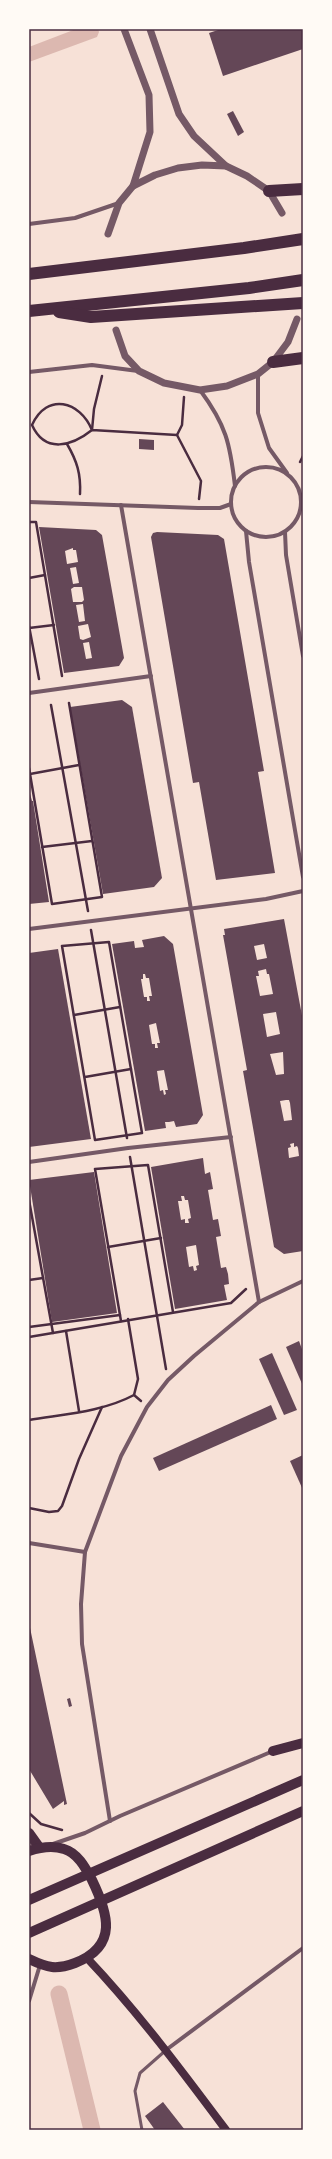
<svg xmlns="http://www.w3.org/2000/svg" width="332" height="2159" font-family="Rubik,sans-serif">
<rect width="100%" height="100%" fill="#f7e1d7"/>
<polygon fill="#dcb8b0" points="76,29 98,29 99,32 97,37 29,62 29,47"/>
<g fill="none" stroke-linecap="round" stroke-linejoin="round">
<polyline stroke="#dcb8b0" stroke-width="17" points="59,1994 92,2130"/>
</g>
<g fill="#644757" fill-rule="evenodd">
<polygon points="221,29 303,29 303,49 223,76 209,33"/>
<polygon points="233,111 244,132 238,136 227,114"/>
<polygon points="139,439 154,440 154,450 139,449"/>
<path d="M39 527 96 530 102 535 124 658 119 666 64 673ZM73 548V550H76L78 562 67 564 65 551ZM76 567 79 583 73 584 70 568ZM74 587H82L84 600 82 602H73L71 589ZM83 604 85 621 79 622 76 605ZM88 624 91 637 83 640 80 639 78 626ZM89 642 92 658 86 659 83 643Z"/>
<polygon points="157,532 218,535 224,539 264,771 258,772 275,873 216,880 199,782 193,783 151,537 153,533"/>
<polygon points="122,700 132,707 162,878 154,887 103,894 70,707"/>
<polygon points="29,790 32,801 33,801 49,902 29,904"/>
<path d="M284 919 303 1021V1251L284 1254 274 1247 243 1071 247 1070 223 935H225L224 929ZM264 944 267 958 257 960 254 946ZM266 969 267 974H269L273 994 260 996 256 976H259L258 971ZM276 1012 280 1034 267 1037 263 1014ZM283 1052 284 1074 276 1075 270 1054ZM286 1100H289L290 1103 292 1120 284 1121 280 1101ZM294 1143V1147L297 1146 298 1148 299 1156 289 1158 288 1148 291 1147 290 1144Z"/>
<path d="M164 936 173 944 203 1115 197 1124 176 1127 174 1121 169 1122H165L166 1128 145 1131 112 944 134 941 135 948 144 947 142 940ZM143 974H145L146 978H149L152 996H149L150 1001H147V997H144L141 979H143ZM156 1023 160 1043H157L158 1048H155V1044H152L149 1025ZM164 1070 168 1090H165L166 1094 164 1095 163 1090 160 1091 157 1071Z"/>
<polygon points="58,949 91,1139 29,1147 29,953"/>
<path d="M203 1158 205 1174 210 1172 213 1189 208 1190 213 1220 218 1219 221 1236 216 1237 221 1268 226 1267 228 1274 229 1284 224 1285 227 1300 175 1309 151 1167ZM181 1196H184L185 1200H188L191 1218 188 1219 189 1223H185V1219L181 1220 178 1201H182ZM196 1245 199 1265 196 1266 197 1270 194 1271 193 1266 189 1267 186 1247Z"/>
<polygon points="94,1172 117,1313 52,1322 29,1180"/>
<polygon points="299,1341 303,1352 303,1386 286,1347"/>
<polygon points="272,1353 297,1410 284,1415 259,1359"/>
<polygon points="271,1405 277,1419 159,1471 153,1458"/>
<polygon points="303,1455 303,1490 290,1461"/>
<polygon points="29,1623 67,1804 64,1805 64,1801 53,1809 29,1769"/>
<polygon points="70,1698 72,1706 69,1707 67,1699"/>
<polygon points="163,2102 185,2130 155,2130 145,2116"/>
</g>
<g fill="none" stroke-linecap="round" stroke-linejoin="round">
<g stroke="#4a2c40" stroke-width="2.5">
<path d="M92 430C80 401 47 392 32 425 45 454 72 446 92 430L177 435 201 481 199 499"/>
<polyline points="92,430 94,409 102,376"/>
<polyline points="177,435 182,425 184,397"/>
<path d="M67 444C77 461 81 474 80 494"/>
<polyline points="300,462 303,456"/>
<polyline points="29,522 36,522 62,676"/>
<polyline points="29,578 45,575"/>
<polyline points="29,626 39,679"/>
<polyline points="29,628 54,625"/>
<polyline points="51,705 88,911"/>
<polyline points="29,768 52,904 102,897 69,703"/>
<polyline points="30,774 79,765"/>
<polyline points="42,847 92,841"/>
<polyline points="91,930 127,1138"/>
<polygon points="109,942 142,1133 95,1140 62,946"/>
<polyline points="74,1015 120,1007"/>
<polyline points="85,1077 131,1069"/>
<polyline points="130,1157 166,1369"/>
<polyline points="29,1200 53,1333"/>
<polyline points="108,1247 161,1238"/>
<polyline points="29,1280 43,1278"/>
<polyline points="128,1319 138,1379 134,1395"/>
<polyline points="121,1321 95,1169 148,1165 173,1312"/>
<polyline points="29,1327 120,1315"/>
<polyline points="66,1331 79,1411"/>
<polyline points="29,1337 231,1303 246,1289"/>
<path d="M29 1420C64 1414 102 1412 134 1395L141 1401"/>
<polyline points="29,1508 49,1512 58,1511 62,1506 79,1459 102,1407"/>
<polyline points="29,1813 41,1824 62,1830"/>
</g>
<polyline stroke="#755966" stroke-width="3" points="142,2130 135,2091 140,2073 165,2051"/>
<g stroke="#755966" stroke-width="4">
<polyline points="29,224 75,218 119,203"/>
<polyline points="29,372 92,365 138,371"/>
<polyline points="258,374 258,413 269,448 287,473"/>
<path d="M200 390C226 425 230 443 235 486"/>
<circle cx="266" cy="502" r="35"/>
<polyline points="29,502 198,508 220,508 231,504"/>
<polyline points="121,505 259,1302"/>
<polyline points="246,531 249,562 303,877"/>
<polyline points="285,532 286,555 303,656"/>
<polyline points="29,693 151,676"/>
<polyline points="29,929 266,899 303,891"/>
<polyline points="29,1162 128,1148 231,1137"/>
<polyline points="29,1543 85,1552"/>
<polyline points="110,1821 82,1644 81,1604 85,1552 121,1456 147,1407 168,1380 194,1356 259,1302 303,1281"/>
<polyline points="53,1844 85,1833 120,1816 273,1751"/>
<polyline points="29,2001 40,1965"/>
<polyline points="166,2050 303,1948"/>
</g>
<g stroke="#755966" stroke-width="7">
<polyline points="124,29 149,95 150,132 133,186"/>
<polyline points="150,29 179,114 194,136 226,166"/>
<polyline points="108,234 119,203 133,186 155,175 178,168 202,165 226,166 247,176 269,191 282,213"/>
<polyline points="116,330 125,356 139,371 164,383 200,390 227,386 258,374 273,362 288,342 297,319"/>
</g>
<path stroke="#4a2c40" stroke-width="8" d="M87 1958C138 2012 182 2071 226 2130"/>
<g stroke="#4a2c40" stroke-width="10">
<polyline points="273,1751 303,1743"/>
<polyline points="29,1833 39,1847"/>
<path d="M29 1851C41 1847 52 1845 64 1849 78 1853 86 1869 92 1880 108 1913 119 1946 75 1963 56 1970 48 1968 29 1959"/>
<polyline points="29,1900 303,1780"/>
<polyline points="29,1933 303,1811"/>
</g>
<g stroke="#4a2c40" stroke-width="12">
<polyline points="269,191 303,189"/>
<polyline points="29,274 244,248 303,239"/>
<polyline points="29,311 249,288 303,280"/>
<polyline points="59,312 91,317 303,303"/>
<polyline points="273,362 303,358"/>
</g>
</g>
<rect width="332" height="2159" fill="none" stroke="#fffaf5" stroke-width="60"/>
<rect x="30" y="30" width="272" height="2099" fill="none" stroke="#4a2c40" stroke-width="1.5"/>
</svg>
